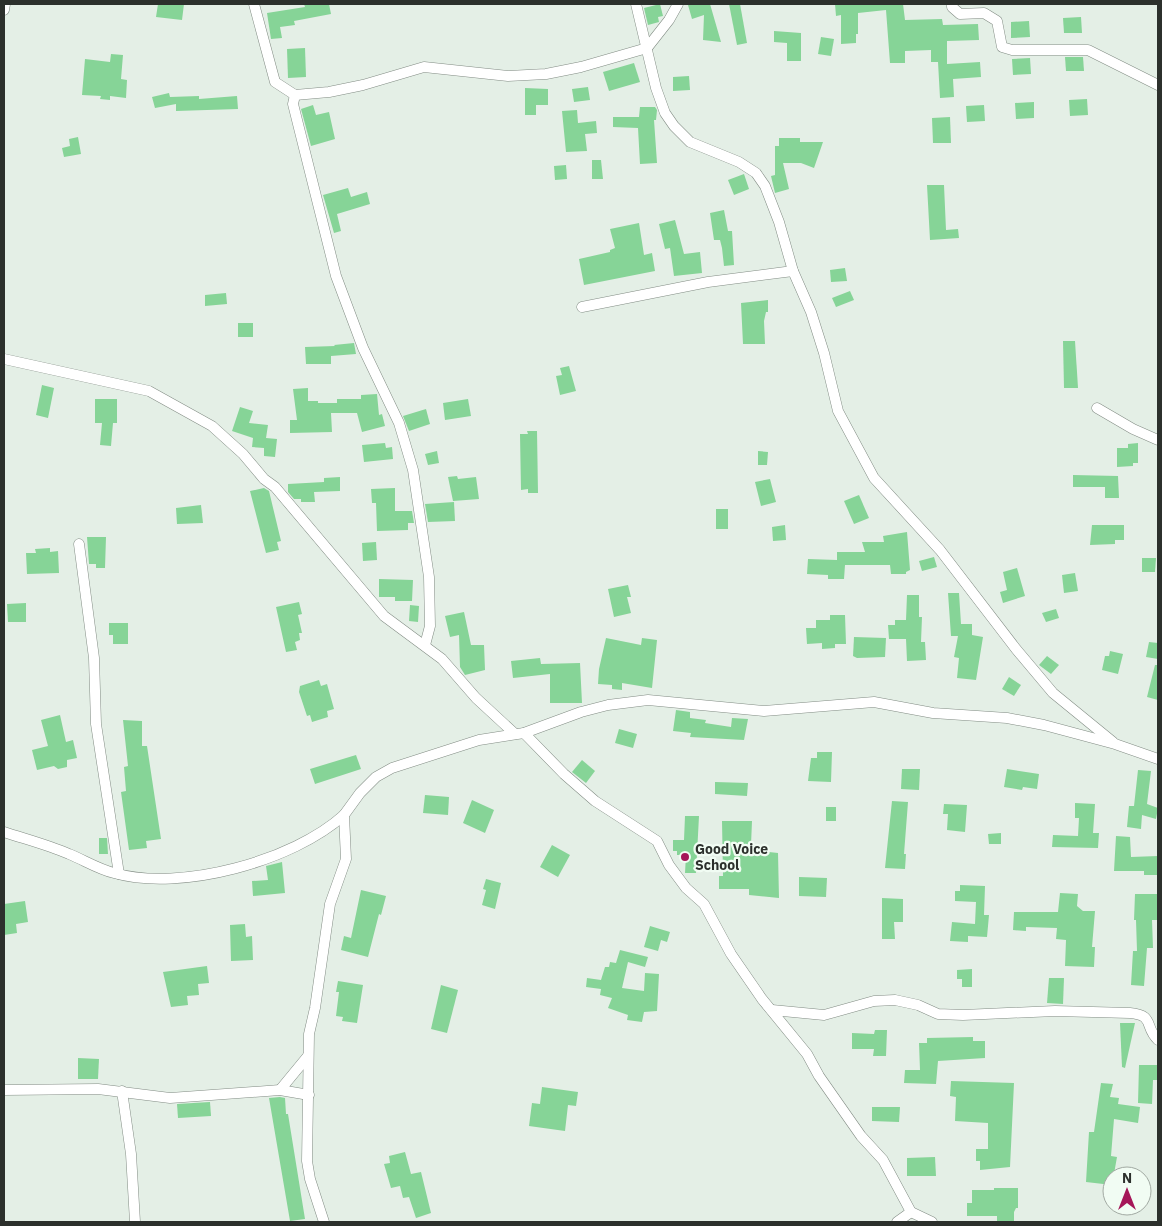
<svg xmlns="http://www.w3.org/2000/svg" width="1162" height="1226" font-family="'IBM Plex Sans',sans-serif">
<rect width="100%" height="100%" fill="#e4efe6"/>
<g fill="#86d497">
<polygon points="158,4 184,4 182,20 156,17"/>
<polygon points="304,4 329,4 331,14 294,21 295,25 280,27 282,38 271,39 267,13 305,7"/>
<polygon points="660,4 663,16 658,17 659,22 648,25 644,8"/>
<polygon points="694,4 710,4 721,42 703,40 704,15 692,19 688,5"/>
<polygon points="729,4 740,4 747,43 737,45"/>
<polygon points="835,4 903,4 905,20 942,19 943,25 978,24 979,40 947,41 947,64 980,62 981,77 953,79 954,97 940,98 938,62 931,62 931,50 905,51 905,63 890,63 886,10 858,13 858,34 856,34 856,43 841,44 841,15 836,16"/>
<polygon points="1081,17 1082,33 1064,33 1063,18"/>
<polygon points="1029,21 1030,37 1011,38 1011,22"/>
<polygon points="774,31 801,33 801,61 787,61 787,43 774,42"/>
<polygon points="821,37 834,39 831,56 818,54"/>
<polygon points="305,48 306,77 288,78 287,49"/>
<polygon points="111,54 123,55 121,79 127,80 126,98 110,96 110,100 100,99 101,96 82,95 85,59 110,62"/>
<polygon points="1065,57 1083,57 1084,71 1066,71"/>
<polygon points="1030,58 1031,74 1013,75 1012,59"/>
<polygon points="634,63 640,82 609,91 603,72"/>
<polygon points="689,76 690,90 673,91 673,77"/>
<polygon points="588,87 590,100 574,102 572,89"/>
<polygon points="525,88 548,89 548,105 536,105 536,115 525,115"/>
<polygon points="169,93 170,97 199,96 199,99 237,96 238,109 176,111 176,104 155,108 152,97"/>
<polygon points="1087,99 1088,115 1070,116 1069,100"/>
<polygon points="1034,102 1034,118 1016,119 1015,103"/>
<polygon points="313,105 316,115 329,112 335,139 311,146 301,109"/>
<polygon points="984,105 985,121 967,122 966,106"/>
<polygon points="640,107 655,107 657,110 656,120 654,120 657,163 640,164 638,128 613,127 613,117 639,117"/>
<polygon points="577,110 578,123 596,121 597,133 585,134 587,151 566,152 562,111"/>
<polygon points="950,117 951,143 933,143 932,118"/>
<polygon points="78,137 81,154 64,157 62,148 70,146 69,139"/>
<polygon points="779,138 800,138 800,142 823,142 814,168 801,163 783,163 789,189 775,193 771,176 775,175 775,146 779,146"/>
<polygon points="592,160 601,160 603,179 592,179"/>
<polygon points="566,165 567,179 555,180 554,166"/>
<polygon points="744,174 749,189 734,195 728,180"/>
<polygon points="927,185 944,185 946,230 958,229 959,238 930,240"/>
<polygon points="348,188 351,197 367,192 370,204 337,214 341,231 334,233 323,195"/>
<polygon points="724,210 728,231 732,231 734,265 724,266 722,248 720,240 714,240 710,213"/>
<polygon points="675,220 684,254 700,252 702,273 674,276 670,248 665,249 659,224"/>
<polygon points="639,223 644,255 652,253 655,271 584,285 579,259 610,252 610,250 615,248 610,229"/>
<polygon points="845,268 847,281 831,282 830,270"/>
<polygon points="850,291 854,300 836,307 832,298"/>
<polygon points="226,293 227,304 205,306 205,295"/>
<polygon points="768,300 768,312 766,312 764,321 765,344 743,344 741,303"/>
<rect x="238" y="323" width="15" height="14"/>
<polygon points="1063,341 1075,341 1078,388 1064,388"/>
<polygon points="354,343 356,354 331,356 331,364 306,364 305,347 335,346 334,345"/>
<polygon points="569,366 576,391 560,395 556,376 562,375 560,368"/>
<polygon points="42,385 54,388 48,418 36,415"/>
<polygon points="308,388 308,401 318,401 318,403 337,403 337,399 361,399 361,395 377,394 379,415 382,414 385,426 362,432 357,413 331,413 332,432 290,433 290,420 297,420 293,389"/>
<polygon points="95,399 117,399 117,423 113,423 111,446 100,445 102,423 95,423"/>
<polygon points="468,399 471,416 445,420 443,403"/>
<polygon points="240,407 253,411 249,423 268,425 266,438 277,439 275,457 264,456 264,448 252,447 253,438 232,431"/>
<polygon points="426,409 430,424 409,431 403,416"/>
<polygon points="527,431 537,431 538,493 528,493 528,489 521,490 520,434 528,434"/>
<polygon points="385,443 386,448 392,447 393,459 364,462 362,445"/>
<polygon points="1138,443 1138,463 1133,463 1133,466 1117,467 1117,448 1128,448 1128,444"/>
<polygon points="437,451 439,463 428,465 425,454"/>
<polygon points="758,451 768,452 767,465 758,465"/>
<polygon points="1073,475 1118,476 1119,498 1105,498 1105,487 1073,487"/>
<polygon points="457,476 458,479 476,477 479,499 453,501 448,477"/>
<polygon points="340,477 340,491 314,492 315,502 301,502 301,499 294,499 288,492 288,484 324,482 324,478"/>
<polygon points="770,479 776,502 761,506 755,482"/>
<polygon points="264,488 269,491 281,541 277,542 279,550 266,553 250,491"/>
<polygon points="395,488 395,511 412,511 414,523 408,523 408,530 377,531 376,503 372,503 371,489"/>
<polygon points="859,495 869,518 854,524 844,501"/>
<polygon points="454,502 455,521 428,522 425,504"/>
<polygon points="201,505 203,523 177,524 176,508"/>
<rect x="716" y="509" width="12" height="20"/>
<polygon points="785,525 786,540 773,541 772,527"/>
<polygon points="1092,525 1124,525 1124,540 1115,540 1115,544 1090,545"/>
<polygon points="907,532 910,570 906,572 906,574 891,574 890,565 845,565 844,579 828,579 828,575 807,574 808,559 837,560 837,552 865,552 862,542 884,542 883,536"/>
<polygon points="87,537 106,537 105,568 96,568 96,564 89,564"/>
<polygon points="376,542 377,560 363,561 362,543"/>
<polygon points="50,548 50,552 58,551 59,573 27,574 26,553 36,553 35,549"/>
<polygon points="934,557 937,567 922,571 919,561"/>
<polygon points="1142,558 1156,558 1155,572 1142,572"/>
<polygon points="1017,568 1025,596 1003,603 1000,592 1007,590 1003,572"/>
<polygon points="1075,573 1078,591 1064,593 1062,575"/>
<polygon points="379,579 413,580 412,601 395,601 395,597 379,597"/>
<polygon points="628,585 631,597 627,597 631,613 614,617 608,589"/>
<polygon points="948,593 959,593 961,624 972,624 972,635 983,637 976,680 957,678 959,658 954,657 958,636 951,636"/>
<polygon points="907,595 919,595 919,617 922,617 921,642 925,642 926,660 907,661 906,639 889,639 888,625 895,625 895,620 906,620"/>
<polygon points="299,602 302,614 298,615 302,633 299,633 300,640 295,642 297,650 286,652 276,607"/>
<polygon points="26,603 26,622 8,622 7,604"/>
<polygon points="410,605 419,606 418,622 409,621"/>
<polygon points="1056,609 1059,618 1046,622 1042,613"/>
<polygon points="464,612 471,645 484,645 485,670 465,675 460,667 459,635 450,637 445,616"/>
<polygon points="830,615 845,615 846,644 835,644 835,648 822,649 822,643 807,644 806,628 816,628 816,620 830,620"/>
<polygon points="109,623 128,623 128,644 113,644 113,635 109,635"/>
<polygon points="854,637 886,638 885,657 857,658 853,656"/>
<polygon points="606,638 641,645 642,638 657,640 652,688 622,683 622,690 612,689 612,685 598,684 599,669"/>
<polygon points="1149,642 1158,643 1158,659 1146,657"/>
<polygon points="1110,651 1123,654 1118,674 1102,670 1105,656 1109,656"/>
<polygon points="1047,656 1059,665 1051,674 1039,665"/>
<polygon points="540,658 541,664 580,663 582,703 550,703 550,674 513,678 511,661"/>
<polygon points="1155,665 1158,665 1158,700 1147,697"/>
<polygon points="1009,677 1021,685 1014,696 1002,689"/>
<polygon points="319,680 321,686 327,684 334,709 327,711 328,717 312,722 310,715 307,716 299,692 300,686"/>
<polygon points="676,710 690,712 690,718 706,720 705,723 731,727 732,718 748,719 744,740 690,737 691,733 673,731"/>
<polygon points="60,715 66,742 73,740 77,758 67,760 67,767 58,769 54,766 37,770 32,750 48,746 41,720"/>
<polygon points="123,720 142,721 142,746 147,746 161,839 146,841 147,848 129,850 121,792 126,791 124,767 128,766"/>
<polygon points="619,729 637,734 633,748 615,743"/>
<polygon points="817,752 832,752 831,782 808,781 811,758 817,758"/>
<polygon points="356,755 361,769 315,784 310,769"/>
<polygon points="582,760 595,771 586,783 572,772"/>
<polygon points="902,769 920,769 919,790 901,789"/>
<polygon points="1007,769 1039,774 1037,789 1023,787 1022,790 1004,787"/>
<polygon points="1138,770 1151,771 1147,804 1158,808 1156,819 1142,815 1141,829 1127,827 1129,806 1134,806"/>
<polygon points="715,782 748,783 747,796 715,794"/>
<polygon points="425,795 449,797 448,815 423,813"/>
<polygon points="472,800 494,810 485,833 463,823"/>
<polygon points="892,801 908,802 904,854 906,854 905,869 885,868"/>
<polygon points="1075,803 1095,804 1093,833 1099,833 1098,848 1052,847 1053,835 1078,836 1079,818 1075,818"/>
<polygon points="944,804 967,805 965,832 947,830 948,814 943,814"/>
<rect x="826" y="807" width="10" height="14"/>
<polygon points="685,816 699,816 696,873 685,873 686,855 677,855 677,851 673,851 673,840 684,840"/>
<polygon points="722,821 752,821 751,845 769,848 769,852 778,853 779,898 749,895 749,889 719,889 719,876 723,876"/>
<polygon points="1001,833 1001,844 989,844 988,834"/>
<polygon points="1116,836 1130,837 1131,857 1158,856 1158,875 1144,875 1144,871 1114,871"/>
<polygon points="99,838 107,838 108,854 99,854"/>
<polygon points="552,845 570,855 558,877 540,867"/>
<polygon points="282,862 285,893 253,896 252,881 268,880 266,866"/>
<polygon points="799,877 827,878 826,897 799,896"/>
<polygon points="486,879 501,883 495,909 482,905 486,890 483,889"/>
<polygon points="960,885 985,886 984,915 989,915 987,937 968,936 968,942 950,941 952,922 975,924 976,902 955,901 955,891 960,891"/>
<polygon points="361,890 386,896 381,915 379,914 368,957 341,950 344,936 351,938"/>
<polygon points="1060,893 1078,894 1077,906 1083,911 1095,911 1092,947 1095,947 1094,967 1065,966 1066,940 1056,939 1057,928 1026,927 1026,931 1013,930 1014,912 1058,912"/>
<polygon points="1135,894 1158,894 1157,920 1152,920 1153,948 1147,948 1144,986 1131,985 1133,951 1137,951 1136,920 1134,920"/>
<polygon points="882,898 903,899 903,922 894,922 895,939 882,939"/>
<polygon points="25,901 28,922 16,924 17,933 4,935 4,904"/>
<polygon points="245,924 246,937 252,936 253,960 231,961 230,925"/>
<polygon points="650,926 670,932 667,942 661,940 658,951 644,947"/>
<polygon points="620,950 648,957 645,967 628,962 622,988 644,991 645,973 659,974 657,1011 644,1012 642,1022 627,1020 628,1015 608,1008 612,998 600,995 601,989 586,987 587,978 601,980 605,967 609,967 610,962 616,963"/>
<polygon points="207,966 209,983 198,984 199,995 187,996 188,1005 171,1007 163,972"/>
<polygon points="972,969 972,987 962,987 962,979 957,979 957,970"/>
<polygon points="1049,978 1064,978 1063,1004 1047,1003"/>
<polygon points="338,981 363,985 357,1023 342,1021 343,1017 336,1016 339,992 336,992"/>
<polygon points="441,985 458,990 447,1033 431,1029"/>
<polygon points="1120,1023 1135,1023 1125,1068 1122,1067"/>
<polygon points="875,1030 887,1030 886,1056 873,1056 874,1049 852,1049 852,1033 874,1034"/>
<polygon points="973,1037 973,1041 985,1041 985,1058 938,1061 936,1084 904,1083 905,1070 920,1070 919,1043 927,1043 927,1038"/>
<polygon points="78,1058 99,1059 98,1079 78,1079"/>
<polygon points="1139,1065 1157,1065 1157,1080 1153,1080 1152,1104 1138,1103"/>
<polygon points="951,1081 1014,1083 1010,1167 980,1170 980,1161 976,1161 976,1149 988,1149 988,1123 955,1121 956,1097 950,1096"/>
<polygon points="1101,1083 1113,1084 1110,1097 1119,1098 1118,1104 1140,1107 1138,1123 1114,1119 1111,1156 1117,1157 1112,1185 1086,1182 1089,1132 1094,1132"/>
<polygon points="542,1087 578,1092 576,1106 568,1105 565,1131 529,1126 532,1103 540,1104"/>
<polygon points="280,1097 285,1098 286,1114 288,1114 305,1219 290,1221 269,1098"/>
<polygon points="210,1102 211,1116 178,1118 177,1104"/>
<polygon points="872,1107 900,1107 899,1122 872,1121"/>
<polygon points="405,1152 411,1174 421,1172 431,1213 416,1218 409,1197 403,1198 400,1186 391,1188 384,1164 390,1163 389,1156"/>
<polygon points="935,1157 936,1176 907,1176 907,1158"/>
<polygon points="994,1188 1018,1188 1018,1208 1016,1208 1014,1212 1014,1222 997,1222 997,1216 967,1216 967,1203 972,1203 972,1190 994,1190"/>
</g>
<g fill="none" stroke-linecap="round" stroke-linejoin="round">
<g stroke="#828c84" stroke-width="11">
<g id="street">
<polyline points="254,4 275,82 295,95 329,92 363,85 424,67 508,76 546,74 581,67 647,48 669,20 678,4"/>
<polyline points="636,4 656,88 665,113 674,126 690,142 739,162 756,173 765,186 779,222 793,271 811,312 824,353 838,411 874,478 940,550 1016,649 1053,693 1113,742"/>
<polyline points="952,4 952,7 960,14 984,13 997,21 1002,47 1012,50 1088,50 1158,85"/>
<polyline points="4,10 5,4"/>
<polyline points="295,95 293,104 336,276 363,348 399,423 413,470 429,577 430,626 425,645"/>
<polyline points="582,307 708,282 793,271"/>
<polyline points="4,359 149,391 212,426 243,454 264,479 275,487 384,616 442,659 476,698 515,734"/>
<polyline points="1097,408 1133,429 1158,440"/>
<polyline points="79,544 94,658 96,724 119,874"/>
<polyline points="524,733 564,774 595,801 657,841 669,865 686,888 704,904 731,954 762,999 807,1054 819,1076 861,1136 883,1160 911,1212 932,1222"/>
<path d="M4 832C25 839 48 845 69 854 84 860 98 869 114 873 181 892 293 861 344 815"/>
<path d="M772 1010 824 1015 874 1001 895 1000 918 1005 938 1014 963 1015 1055 1011 1130 1013C1155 1015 1144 1027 1158 1040"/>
<polyline points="4,1090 98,1089 170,1098 280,1090 309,1095"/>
<polyline points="280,1090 308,1056"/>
<polyline points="122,1091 131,1154 135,1222"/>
<polyline points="324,1222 310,1179 307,1161 309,1034 315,1008 330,904 346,859 344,815 360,793 376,777 392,768 479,740 524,733 581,712 608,705 648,700 764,711 874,702 933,713 1007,718 1044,725 1115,744 1158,759"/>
<polyline points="897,1222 911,1212"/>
</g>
</g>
<use href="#street" stroke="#fff" stroke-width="10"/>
</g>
<circle fill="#a51658" stroke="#f1fcf3" stroke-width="2" cx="685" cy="857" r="5"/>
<g text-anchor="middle" stroke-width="4.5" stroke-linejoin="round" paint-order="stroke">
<g font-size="14" font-weight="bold" fill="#2c302c" stroke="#f1fcf3" text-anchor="start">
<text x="695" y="854">Good Voice<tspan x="695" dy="16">School</tspan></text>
</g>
</g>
<rect width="1162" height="1226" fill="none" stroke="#2c302c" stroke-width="10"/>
<g transform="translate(1127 1191)"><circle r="24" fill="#f1fcf3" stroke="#a2aaa3"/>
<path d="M0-4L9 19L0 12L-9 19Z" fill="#a51658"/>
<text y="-8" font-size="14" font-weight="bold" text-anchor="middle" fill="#2c302c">N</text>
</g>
</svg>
